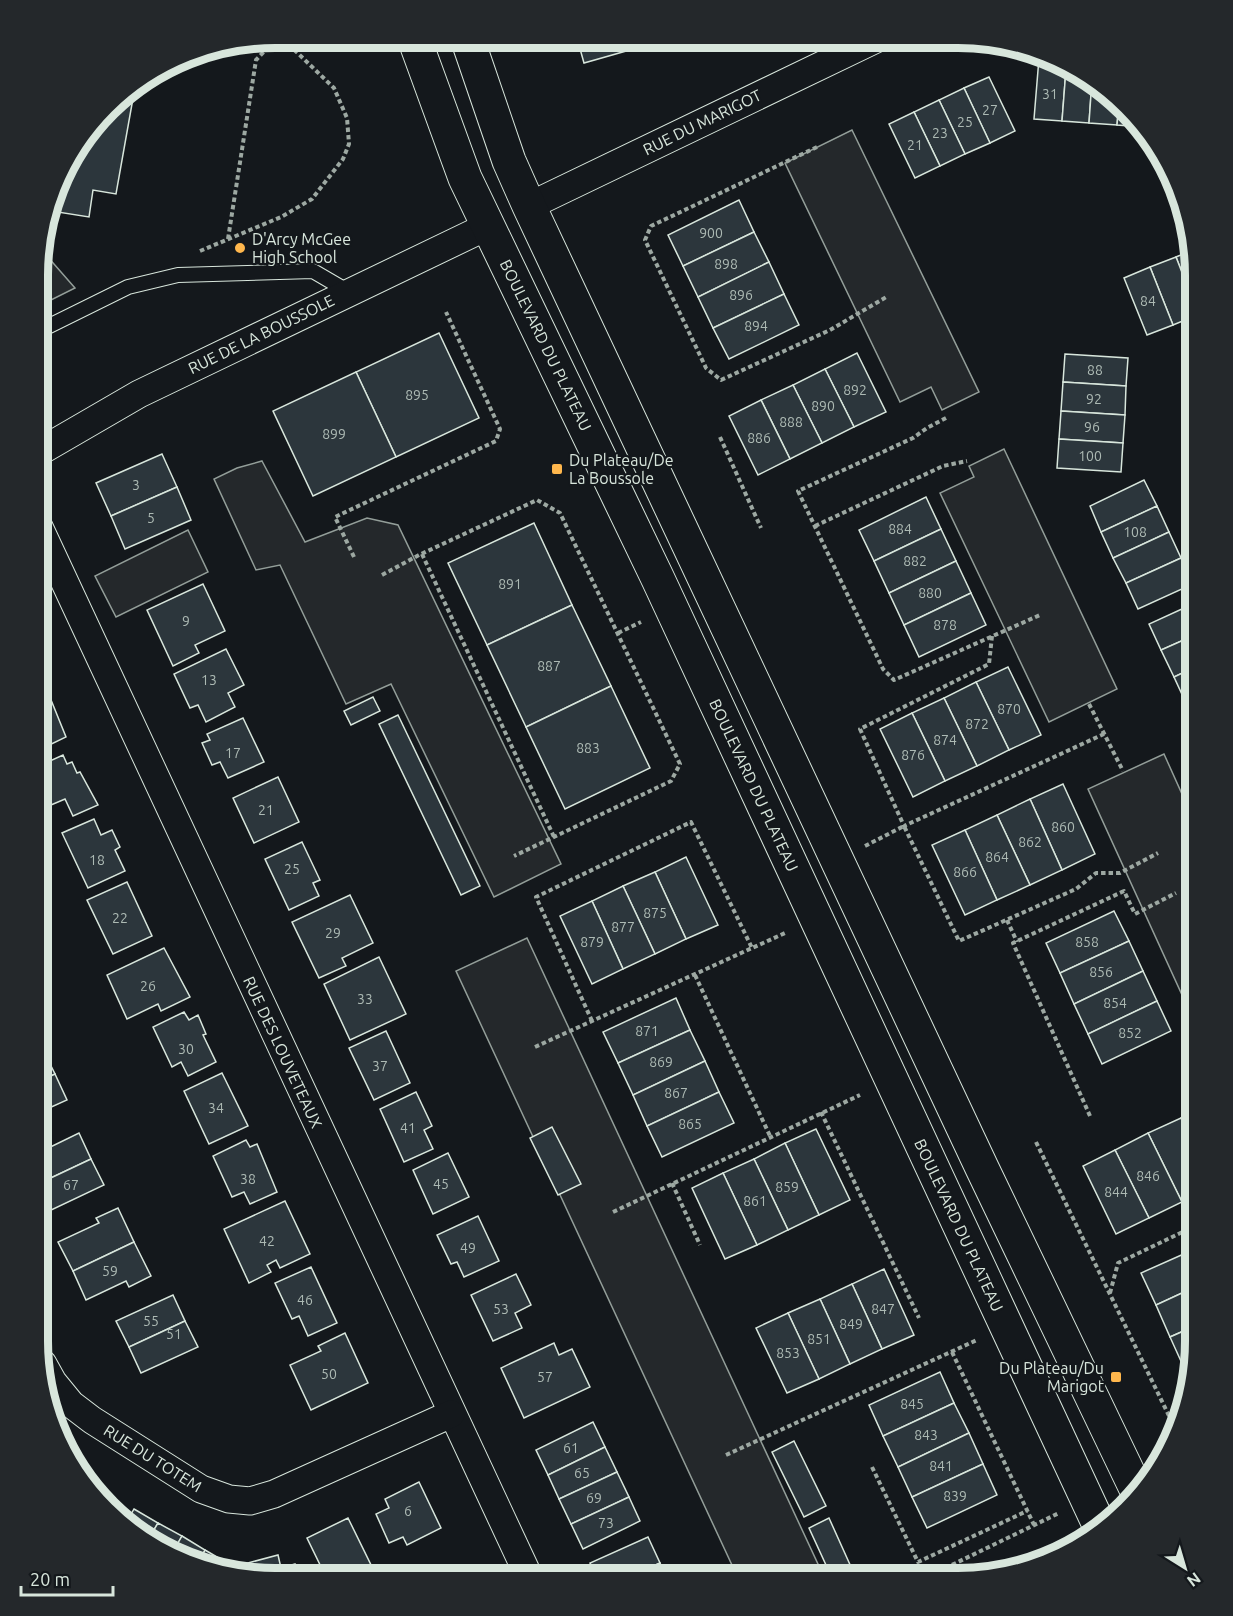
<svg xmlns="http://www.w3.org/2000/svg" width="1233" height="1616" font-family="Ubuntu,sans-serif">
<rect width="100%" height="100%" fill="#14181c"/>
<g fill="#24282b" stroke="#939e99" stroke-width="1.5">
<polygon points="852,130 979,392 942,410 931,387 900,402 785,163"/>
<polygon points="40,248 75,288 39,306"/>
<polygon points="1004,449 1117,689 1049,722 940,493 974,477 969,466"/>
<polygon points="262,461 305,542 367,518 398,525 561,864 494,897 391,684 346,704 280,565 256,570 214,479 237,468"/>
<polygon points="188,530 208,572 116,617 95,576"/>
<polygon points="1164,754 1195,823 1195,1018 1193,1019 1088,789"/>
<polygon points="527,938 824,1577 822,1578 738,1578 456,971"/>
</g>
<g fill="#2c363c" stroke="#d8e6dc" stroke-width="1.5">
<polygon points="577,38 657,39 658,42 584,63"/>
<polygon points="1039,58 1066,69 1062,121 1034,119"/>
<polygon points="1066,69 1092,80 1089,123 1062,121"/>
<polygon points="989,77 1015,131 990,143 964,88"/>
<polygon points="1092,80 1119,103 1117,125 1089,123"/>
<polygon points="135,87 116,194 93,190 89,217 51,211 69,157 119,96"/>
<polygon points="964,88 990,143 965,154 939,100"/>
<polygon points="939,100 965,154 940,166 914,112"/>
<polygon points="1119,103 1137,119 1142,127 1117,125"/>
<polygon points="914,112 940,166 915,178 889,124"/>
<polygon points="739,200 754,232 683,266 668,235"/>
<polygon points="754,232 769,262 698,297 683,266"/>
<polygon points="1190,251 1195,275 1195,306 1176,257"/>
<polygon points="1176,257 1195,306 1195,316 1173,325 1150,267"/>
<polygon points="769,262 784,294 713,328 698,297"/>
<polygon points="1150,267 1173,325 1147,335 1124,278"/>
<polygon points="784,294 799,325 729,359 713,328"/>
<polygon points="439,333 479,418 396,457 356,372"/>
<polygon points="857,353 886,412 854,427 825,369"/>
<polygon points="1065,354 1128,358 1126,386 1063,382"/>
<polygon points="825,369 854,427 822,443 793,385"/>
<polygon points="356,372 396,457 313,496 273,411"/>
<polygon points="1063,382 1126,386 1125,415 1061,411"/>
<polygon points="793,385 822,443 790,459 761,400"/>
<polygon points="761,400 790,459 758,475 729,416"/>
<polygon points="1061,411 1125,415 1123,443 1059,439"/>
<polygon points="1059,439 1123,443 1121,472 1057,468"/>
<polygon points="162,454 177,487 111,516 96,483"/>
<polygon points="1144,480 1157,506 1101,532 1090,506"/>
<polygon points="177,487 191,520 125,549 111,516"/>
<polygon points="926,497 941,529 874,561 859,530"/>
<polygon points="1157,506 1169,532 1113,558 1101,532"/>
<polygon points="534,523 572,605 487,645 448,563"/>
<polygon points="941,529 956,561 889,593 874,561"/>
<polygon points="1169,532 1181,558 1126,583 1113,558"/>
<polygon points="1181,558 1193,584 1138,609 1126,583"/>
<polygon points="956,561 971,593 904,625 889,593"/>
<polygon points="203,584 225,631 195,645 199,653 173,666 147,610"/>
<polygon points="971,593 986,625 919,657 904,625"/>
<polygon points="1195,603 1195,635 1161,650 1149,624"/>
<polygon points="572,605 611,686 526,727 487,645"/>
<polygon points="1195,635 1195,667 1174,677 1161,650"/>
<polygon points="226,649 244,685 228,693 235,707 206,722 198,705 190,708 174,674"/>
<polygon points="1008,667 1041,735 1009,750 976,682"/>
<polygon points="1195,667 1195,699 1186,703 1174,677"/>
<polygon points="976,682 1009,750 977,766 944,698"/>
<polygon points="611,686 650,768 565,809 526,727"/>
<polygon points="47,690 66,737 39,750 39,694"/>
<polygon points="373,697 380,711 351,725 344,711"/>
<polygon points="944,698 977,766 945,781 912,713"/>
<polygon points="1195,699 1195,725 1186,703"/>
<polygon points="912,713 945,781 913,797 880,729"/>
<polygon points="398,715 480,886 461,895 379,724"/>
<polygon points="243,718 264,762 228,778 220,762 212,765 202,743 210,740 207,734"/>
<polygon points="63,755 67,764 72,762 77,773 80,772 98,805 73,816 65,799 51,805 39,778 39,766"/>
<polygon points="278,777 299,822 254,843 233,798"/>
<polygon points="1063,784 1095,854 1062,870 1030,799"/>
<polygon points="1030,799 1062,870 1030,885 997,815"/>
<polygon points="997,815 1030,885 997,900 965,830"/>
<polygon points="94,819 101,835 112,830 120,847 115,850 125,871 88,888 62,833"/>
<polygon points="965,830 997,900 965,915 932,845"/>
<polygon points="302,842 320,880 313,883 319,896 289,910 265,859"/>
<polygon points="686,857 718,925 686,939 655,872"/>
<polygon points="655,872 686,939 655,954 623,886"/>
<polygon points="127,882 152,936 113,954 87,900"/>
<polygon points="623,886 655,954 623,969 592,901"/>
<polygon points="350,895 373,943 342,958 346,966 319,978 292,922"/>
<polygon points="592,901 623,969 592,984 560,916"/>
<polygon points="1114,911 1129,941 1060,973 1046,943"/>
<polygon points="1129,941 1143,971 1074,1004 1060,973"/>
<polygon points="164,948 190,997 161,1011 158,1004 127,1019 107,975"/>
<polygon points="379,957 406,1014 350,1040 324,984"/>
<polygon points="1143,971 1157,1001 1088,1034 1074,1004"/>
<polygon points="676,998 690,1030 618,1063 603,1032"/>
<polygon points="1157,1001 1171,1031 1102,1064 1088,1034"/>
<polygon points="184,1012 189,1020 198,1015 206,1034 203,1035 216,1062 188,1076 181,1062 172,1067 153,1027"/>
<polygon points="690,1030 705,1061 633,1095 618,1063"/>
<polygon points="386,1031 410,1083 374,1100 349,1048"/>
<polygon points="42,1048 55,1074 38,1082 38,1050"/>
<polygon points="705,1061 719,1092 647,1126 633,1095"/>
<polygon points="222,1073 248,1126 209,1144 184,1091"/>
<polygon points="55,1074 67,1100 38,1113 38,1082"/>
<polygon points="416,1092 432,1126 424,1130 433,1149 404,1162 380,1109"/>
<polygon points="719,1092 734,1123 662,1157 647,1126"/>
<polygon points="1195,1110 1195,1147 1181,1118"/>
<polygon points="1181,1118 1195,1147 1195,1196 1182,1202 1148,1133"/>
<polygon points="552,1127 581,1184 558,1195 530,1138"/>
<polygon points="816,1129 850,1200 819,1215 785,1143"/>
<polygon points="79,1133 91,1159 38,1184 38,1153"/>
<polygon points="1148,1133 1182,1202 1149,1218 1115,1150"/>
<polygon points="246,1140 250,1147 257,1144 277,1192 250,1204 244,1192 232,1197 213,1156"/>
<polygon points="785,1143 819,1215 788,1230 754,1159"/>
<polygon points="1115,1150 1149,1218 1116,1234 1083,1166"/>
<polygon points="448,1153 469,1197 433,1214 413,1170"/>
<polygon points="91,1159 104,1185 47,1212 38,1192 38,1184"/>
<polygon points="754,1159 788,1230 757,1245 723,1173"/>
<polygon points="723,1173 757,1245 725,1259 692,1188"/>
<polygon points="285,1201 310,1254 280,1268 276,1260 267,1265 271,1272 249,1283 224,1229"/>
<polygon points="118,1208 134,1242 73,1271 58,1242 99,1223 96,1218"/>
<polygon points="478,1216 499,1261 464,1277 457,1262 451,1264 437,1235"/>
<polygon points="134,1242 151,1276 129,1287 126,1281 86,1300 73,1271"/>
<polygon points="1195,1249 1195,1287 1156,1305 1141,1273"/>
<polygon points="311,1267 337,1323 308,1336 299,1316 292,1319 275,1283"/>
<polygon points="884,1269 914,1335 882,1349 852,1284"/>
<polygon points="516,1274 531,1305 515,1313 522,1328 493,1341 471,1295"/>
<polygon points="852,1284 882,1349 850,1364 820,1299"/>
<polygon points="1195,1287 1195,1326 1170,1337 1156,1305"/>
<polygon points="173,1295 185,1321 129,1347 116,1321"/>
<polygon points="820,1299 850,1364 819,1379 788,1313"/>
<polygon points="788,1313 819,1379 787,1393 756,1328"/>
<polygon points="185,1321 198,1347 141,1373 129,1347"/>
<polygon points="1195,1326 1193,1366 1185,1370 1170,1337"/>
<polygon points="345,1333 368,1383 311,1410 290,1365 321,1351 318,1346"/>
<polygon points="554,1343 559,1355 572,1349 590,1387 524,1418 501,1368"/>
<polygon points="1193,1366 1190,1381 1185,1370"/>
<polygon points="940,1372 954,1403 883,1436 869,1405"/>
<polygon points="954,1403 969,1433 898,1467 883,1436"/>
<polygon points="593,1422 605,1447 548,1475 536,1450"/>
<polygon points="969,1433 983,1464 912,1497 898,1467"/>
<polygon points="794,1441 826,1506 804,1517 772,1452"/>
<polygon points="605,1447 617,1472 559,1499 548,1475"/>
<polygon points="983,1464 997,1495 927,1528 912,1497"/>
<polygon points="617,1472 629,1497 571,1524 559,1499"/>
<polygon points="419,1482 441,1528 407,1545 403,1537 389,1543 376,1514 389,1508 385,1499"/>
<polygon points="91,1484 115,1498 109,1508 97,1498 89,1487"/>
<polygon points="629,1497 640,1521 583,1549 571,1524"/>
<polygon points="134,1509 158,1523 148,1540 143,1538 126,1523"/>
<polygon points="348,1518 373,1569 356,1577 326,1577 307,1538"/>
<polygon points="829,1518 856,1578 832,1578 809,1528"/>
<polygon points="158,1523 182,1536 174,1550 148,1540"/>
<polygon points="182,1536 205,1550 200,1560 174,1550"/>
<polygon points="648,1537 660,1563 627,1578 597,1577 590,1563"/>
<polygon points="205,1550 229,1564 226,1569 200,1560"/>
<polygon points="278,1555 281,1568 295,1564 297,1577 247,1577 244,1564"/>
<polygon points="660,1563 667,1578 627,1578"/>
</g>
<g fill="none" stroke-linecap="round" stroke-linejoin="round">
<g stroke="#d8e6dc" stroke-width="16">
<polyline id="lane" points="39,331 128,287 178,275 313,271 349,292"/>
</g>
<g stroke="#d8e6dc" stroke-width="29">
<g id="street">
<polyline points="529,206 876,39"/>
<polyline points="39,452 139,394 488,226"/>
<polyline points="39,527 529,1577"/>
<polyline points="43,1364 53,1382 71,1404 92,1420 201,1489 229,1499 250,1501 274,1494 451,1414"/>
</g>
</g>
<g stroke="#d8e6dc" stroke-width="35">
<g id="secondary">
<polyline points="414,38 465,178 658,579 1101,1529"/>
<polyline points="467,38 509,161 529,206 982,1168 1138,1493"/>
</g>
</g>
<g stroke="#9da8a2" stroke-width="4" stroke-dasharray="4.5 3" stroke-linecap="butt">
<polyline points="817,147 651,226 645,240 706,368 721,380 830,330 888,296"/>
<polyline points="228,239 256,60 277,38"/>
<polyline points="200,251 281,217 312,199 343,159 349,144 347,118 334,88 282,38"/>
<polyline points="946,418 927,428 913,438 798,491 883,669 894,680 1040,615"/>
<polyline points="720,437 761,528"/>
<polyline points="815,526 943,466 967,461"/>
<polyline points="422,554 554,837"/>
<polyline points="354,557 335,517 496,441 500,429 446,312"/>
<polyline points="382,575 419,555 537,500 560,513 680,764 671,781 514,856"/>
<polyline points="618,633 641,622"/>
<polyline points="992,636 989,664 860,729 904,826 1104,734"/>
<polyline points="1089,704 1123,771"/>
<polyline points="865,846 904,826 959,941 1076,889 1096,873 1120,873 1158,853"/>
<polyline points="1007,920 1017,942"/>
<polyline points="695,975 770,1136"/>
<polyline points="592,1021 536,897 691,822 752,948"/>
<polyline points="535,1047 785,933"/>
<polyline points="821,1112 919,1318"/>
<polyline points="1090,1116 1013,943 1124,891 1135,914 1176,893"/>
<polyline points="1036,1142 1172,1422 1179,1424"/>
<polyline points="672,1183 700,1245"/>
<polyline points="613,1212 860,1095"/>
<polyline points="1110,1293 1118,1263 1195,1226"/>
<polyline points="952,1352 1034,1525"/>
<polyline points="726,1455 977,1340"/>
<polyline points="872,1467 918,1562 1027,1511"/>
<polyline points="1012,1566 1043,1551 1046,1558"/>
<polyline points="925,1578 1059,1513"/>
</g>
<use href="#lane" stroke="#14181c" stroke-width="14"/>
<use href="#street" stroke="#14181c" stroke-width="27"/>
<use href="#secondary" stroke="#14181c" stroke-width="33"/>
</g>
<g fill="#ffb74d" stroke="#14181c" stroke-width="2">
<circle cx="240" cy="248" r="6"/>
<rect x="551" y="463" width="12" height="12" rx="3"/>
<rect x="1110" y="1371" width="12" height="12" rx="3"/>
</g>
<g text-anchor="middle" stroke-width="4.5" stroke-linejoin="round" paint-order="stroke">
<g font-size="14" fill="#adbab4">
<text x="1050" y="99">31</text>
<text x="990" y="115">27</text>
<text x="965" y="127">25</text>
<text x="940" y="138">23</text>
<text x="915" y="150">21</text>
<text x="711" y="238">900</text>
<text x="726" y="269">898</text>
<text x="741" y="300">896</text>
<text x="1148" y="306">84</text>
<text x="756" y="331">894</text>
<text x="1095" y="375">88</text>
<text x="855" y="395">892</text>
<text x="417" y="400">895</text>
<text x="1094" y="404">92</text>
<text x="823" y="411">890</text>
<text x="791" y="427">888</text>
<text x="1092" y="432">96</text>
<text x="334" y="439">899</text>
<text x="759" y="443">886</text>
<text x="1090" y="461">100</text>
<text x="136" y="490">3</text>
<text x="151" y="523">5</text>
<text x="900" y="534">884</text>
<text x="1135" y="537">108</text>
<text x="915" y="566">882</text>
<text x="510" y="589">891</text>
<text x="930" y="598">880</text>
<text x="186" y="626">9</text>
<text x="945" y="630">878</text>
<text x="549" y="671">887</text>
<text x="209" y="685">13</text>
<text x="1009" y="714">870</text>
<text x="977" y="729">872</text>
<text x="945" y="745">874</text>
<text x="588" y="753">883</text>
<text x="233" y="758">17</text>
<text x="913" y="760">876</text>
<text x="266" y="815">21</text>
<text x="1063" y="832">860</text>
<text x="1030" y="847">862</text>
<text x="997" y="862">864</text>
<text x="97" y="865">18</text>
<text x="292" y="874">25</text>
<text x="965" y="877">866</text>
<text x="655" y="918">875</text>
<text x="120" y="923">22</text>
<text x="623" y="932">877</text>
<text x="333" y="938">29</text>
<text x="592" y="947">879</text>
<text x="1087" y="947">858</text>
<text x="1101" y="977">856</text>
<text x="148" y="991">26</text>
<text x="365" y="1004">33</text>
<text x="1115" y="1008">854</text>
<text x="647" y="1036">871</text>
<text x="1130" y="1038">852</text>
<text x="186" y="1054">30</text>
<text x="661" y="1067">869</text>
<text x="380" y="1071">37</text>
<text x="676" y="1098">867</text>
<text x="216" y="1113">34</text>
<text x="690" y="1129">865</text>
<text x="408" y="1133">41</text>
<text x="1148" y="1181">846</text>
<text x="248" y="1184">38</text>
<text x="441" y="1189">45</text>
<text x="71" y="1190">67</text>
<text x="787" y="1192">859</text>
<text x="1116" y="1197">844</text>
<text x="755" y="1206">861</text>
<text x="267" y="1246">42</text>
<text x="468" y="1253">49</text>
<text x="110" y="1276">59</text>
<text x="305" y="1305">46</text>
<text x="501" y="1314">53</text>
<text x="883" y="1314">847</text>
<text x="151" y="1326">55</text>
<text x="851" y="1329">849</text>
<text x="174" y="1339">51</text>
<text x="819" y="1344">851</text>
<text x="788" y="1358">853</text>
<text x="329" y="1379">50</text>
<text x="545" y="1382">57</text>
<text x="912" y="1409">845</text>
<text x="926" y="1440">843</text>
<text x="571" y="1453">61</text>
<text x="941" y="1471">841</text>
<text x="582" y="1478">65</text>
<text x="955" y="1501">839</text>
<text x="594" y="1503">69</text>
<text x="408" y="1516">6</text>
<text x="606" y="1528">73</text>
</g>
<g font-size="16" fill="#d8e6dc" stroke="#14181c">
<text transform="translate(702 122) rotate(-26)" y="6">RUE DU MARIGOT</text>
<text transform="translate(261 334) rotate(-26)" y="6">RUE DE LA BOUSSOLE</text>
<text transform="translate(546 345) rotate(64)" y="6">BOULEVARD DU PLATEAU</text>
<text transform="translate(754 785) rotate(65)" y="6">BOULEVARD DU PLATEAU</text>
<text transform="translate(283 1052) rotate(65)" y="6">RUE DES LOUVETEAUX</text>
<text transform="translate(959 1225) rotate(65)" y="6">BOULEVARD DU PLATEAU</text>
<text transform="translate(153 1458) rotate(32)" y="6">RUE DU TOTEM</text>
</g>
<g font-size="16" fill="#d8e6dc" stroke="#14181c" text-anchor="start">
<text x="252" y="245">D'Arcy McGee<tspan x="252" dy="18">High School</tspan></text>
<text x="569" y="466">Du Plateau/De<tspan x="569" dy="18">La Boussole</tspan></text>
<text x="1104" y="1374" text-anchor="end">Du Plateau/Du<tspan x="1104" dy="18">Marigot</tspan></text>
</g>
</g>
<path d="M0 0H1233V1616H0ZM275 48H958A227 227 0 0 1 1185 275V1341A227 227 0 0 1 958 1568H275A227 227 0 0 1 48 1341V275A227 227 0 0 1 275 48Z" fill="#24282b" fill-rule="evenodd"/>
<path fill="none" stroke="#d8e6dc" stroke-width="8" d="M275 48H958A227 227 0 0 1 1185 275V1341A227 227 0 0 1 958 1568H275A227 227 0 0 1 48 1341V275A227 227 0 0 1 275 48Z"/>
<g transform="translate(1185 1568) rotate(143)" stroke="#14181c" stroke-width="4.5" paint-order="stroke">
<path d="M0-4.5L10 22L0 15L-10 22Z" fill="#d8e6dc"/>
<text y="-9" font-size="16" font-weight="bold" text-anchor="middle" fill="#d8e6dc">N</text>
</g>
<path d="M21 1586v9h92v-9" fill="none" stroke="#d8e6dc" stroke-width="3"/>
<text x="30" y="1586" font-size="18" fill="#d8e6dc" stroke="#14181c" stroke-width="4.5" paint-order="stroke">20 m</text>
</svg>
